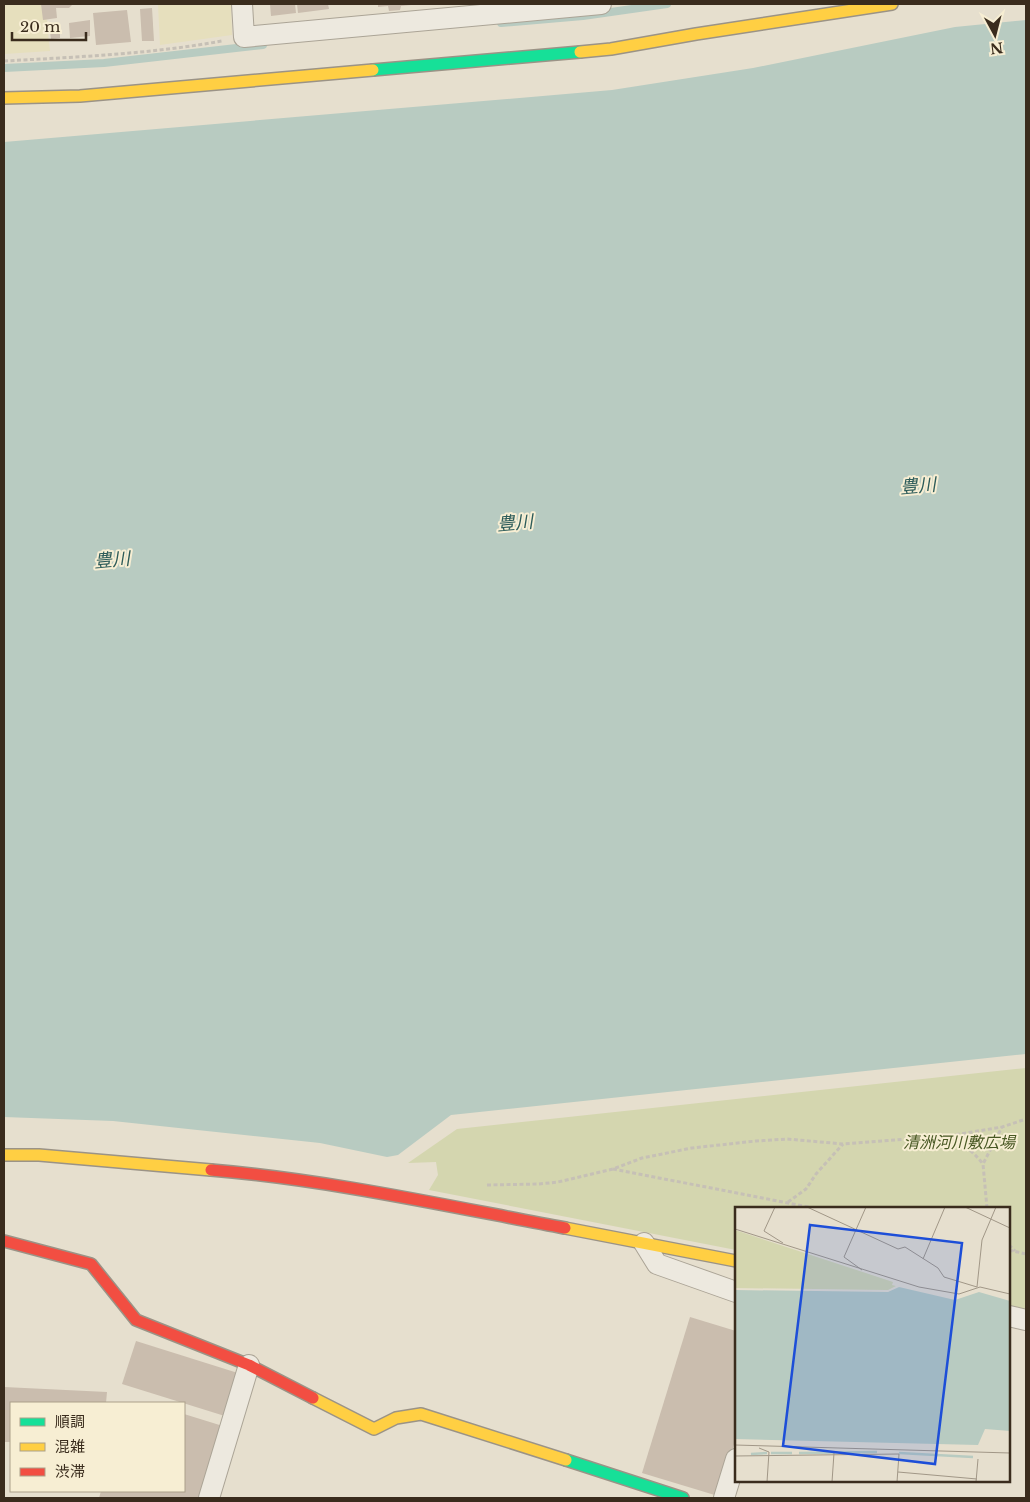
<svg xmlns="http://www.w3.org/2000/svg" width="1030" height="1502" font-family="'Libre Baskerville','Noto Sans JP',serif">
<rect width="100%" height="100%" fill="#e6dfce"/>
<g fill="#e6dfbd">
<polygon points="4,4 45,4 50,51 4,54"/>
<polygon points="158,4 231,4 232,35 160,45"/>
</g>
<polygon fill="#d4d6af" points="1026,1068 1026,1311 1009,1307 1009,1208 736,1208 736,1250 429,1190 438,1175 436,1162 408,1163 457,1129"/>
<polygon fill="#b8cbc1" points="1026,20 1026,1054 451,1115 398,1155 387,1157 320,1143 113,1121 4,1117 4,142 612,90 753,68 955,27"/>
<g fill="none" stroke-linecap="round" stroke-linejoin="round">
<g stroke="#b8cbc1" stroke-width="8">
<polyline points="501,23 583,16 667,4"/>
<polyline points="4,68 104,63 263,45"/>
</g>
</g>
<g fill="#cabdae">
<polygon points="41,4 73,4 69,8 56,8 57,18 43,20"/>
<polygon points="270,4 295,4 296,13 271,16"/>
<polygon points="297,4 328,4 329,9 298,13"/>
<polygon points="378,4 411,4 411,5 401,6 400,10 389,11 388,6 378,7"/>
<polygon points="152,8 154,41 142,41 140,9"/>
<polygon points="127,10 131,42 96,45 93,13"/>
<polygon points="90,20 90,36 70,38 69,23"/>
<polygon points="60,24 60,38 51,39 49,25"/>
<polygon points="690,1317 736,1331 736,1438 718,1496 642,1473"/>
<polygon points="136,1341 241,1374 228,1417 122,1384"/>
<polygon points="4,1387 107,1392 106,1403 11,1403 11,1442 4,1442"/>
<polygon points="184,1414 226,1427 206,1498 99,1498 101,1491 184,1491"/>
</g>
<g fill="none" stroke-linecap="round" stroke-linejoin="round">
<g stroke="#aba496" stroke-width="22">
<g id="street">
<polyline points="242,4 244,37 601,4"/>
<polyline points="644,1243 657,1264 736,1292"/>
<polyline points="1009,1316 1026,1320"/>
<polyline points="209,1498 249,1365"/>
<polyline points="724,1498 736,1459"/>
</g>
</g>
<g stroke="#9b9386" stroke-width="14">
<g id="fast">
<polyline points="373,70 580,52"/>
<polyline points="566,1460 683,1498"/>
</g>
</g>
<g stroke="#9b9386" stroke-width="14">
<g id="slow">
<polyline points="580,52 611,49 696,34 892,4"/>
<polyline points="4,98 80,96 373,70"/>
<polyline points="4,1155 39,1155 211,1170"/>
<polyline points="565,1228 736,1261"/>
<polyline points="313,1398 374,1429 396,1418 421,1414 566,1460"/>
</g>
</g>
<g stroke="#9b9386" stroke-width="14">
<g id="jam">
<path d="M211 1170C330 1180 447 1206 565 1228"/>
<polyline points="4,1241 91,1264 136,1320 249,1365 313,1398"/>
</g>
</g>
<g stroke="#c6c0b6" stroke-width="3" stroke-dasharray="4 2.5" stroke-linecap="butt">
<path d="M4 61C77 57 150 54 222 41"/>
<path d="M948 1137C963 1144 973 1151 983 1164"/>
<polyline points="613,1169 814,1208"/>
<polyline points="487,1185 539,1184 558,1182 613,1169 642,1158 692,1148 756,1141 787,1139 843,1144 948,1136 1002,1127 1026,1119"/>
<polyline points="788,1202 806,1189 816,1174 843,1144"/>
<polyline points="987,1208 983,1164 1002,1127"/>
<polyline points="1009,1245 1015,1251"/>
<polyline points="1009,1250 1026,1254"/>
</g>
<use href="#street" stroke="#ede9df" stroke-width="20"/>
<use href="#fast" stroke="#16e098" stroke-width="11"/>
<use href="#slow" stroke="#ffcf43" stroke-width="11"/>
<use href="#jam" stroke="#f24e42" stroke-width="11"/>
</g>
<g text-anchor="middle" stroke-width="4" stroke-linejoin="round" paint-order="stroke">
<g font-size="16" font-style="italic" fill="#485823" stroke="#f7eed3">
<text x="959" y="1148">清洲河川敷広場</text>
</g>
<g font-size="18" font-style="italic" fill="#2c5b59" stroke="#f7eed3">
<text transform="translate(918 486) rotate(-5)" y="6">豊川</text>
<text transform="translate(515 523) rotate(-5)" y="6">豊川</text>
<text transform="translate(112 560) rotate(-5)" y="6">豊川</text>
</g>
</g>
<g transform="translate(735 1207)">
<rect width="275" height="275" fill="#e6dfce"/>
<path d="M0 23 158 75 157 78 161 79 153 83 0 81Z" fill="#d4d6af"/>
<path d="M164 80 220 93 244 85 275 94V224L250 222 243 238 0 232V83L153 85Z" fill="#b8cbc1"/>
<path fill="none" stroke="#b8cbc1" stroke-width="2.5" d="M36 246H57M64 246 142 245M164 246 238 250M16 247 32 246"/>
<path fill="none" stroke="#a19787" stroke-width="1" d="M40 0 29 24 48 36M72 0 163 42 170 40 203 61 209 70 242 80 247 33 261 0M230 0 275 21M0 22 184 80 224 87 245 80 275 87M188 52 210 0M127 63 109 50 131 0M0 238 275 246M24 241 34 245 32 275M0 249 164 247 162 275M163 265 242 272M97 275 99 246M241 275 243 252"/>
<path fill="#1d4ed8" fill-opacity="0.15" stroke="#1d4ed8" stroke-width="2.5" d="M75 18 227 36 200 257 48 239Z"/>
<rect width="275" height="275" fill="none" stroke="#3a2c1d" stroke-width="2.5"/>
</g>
<rect width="1030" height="1502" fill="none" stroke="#3a2c1d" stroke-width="10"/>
<rect x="10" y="1402" width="175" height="90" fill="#f7eed3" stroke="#aba08a"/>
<rect x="20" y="1418" width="25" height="8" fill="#16e098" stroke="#aba08a"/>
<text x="55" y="1427" font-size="15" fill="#3a2c1d">順調</text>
<rect x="20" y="1443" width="25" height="8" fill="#ffcf43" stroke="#aba08a"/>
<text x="55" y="1452" font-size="15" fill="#3a2c1d">混雑</text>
<rect x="20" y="1468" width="25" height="8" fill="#f24e42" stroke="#aba08a"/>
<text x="55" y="1477" font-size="15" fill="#3a2c1d">渋滞</text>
<g transform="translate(995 35) rotate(173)" stroke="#f7eed3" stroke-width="4" paint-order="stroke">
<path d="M0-4L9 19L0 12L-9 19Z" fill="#3a2c1d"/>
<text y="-8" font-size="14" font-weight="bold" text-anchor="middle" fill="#3a2c1d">N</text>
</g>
<path d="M12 32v8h74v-8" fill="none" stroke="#3a2c1d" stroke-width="2.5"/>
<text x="20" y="32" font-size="15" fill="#3a2c1d" stroke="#f7eed3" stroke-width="4" paint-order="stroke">20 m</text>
</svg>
